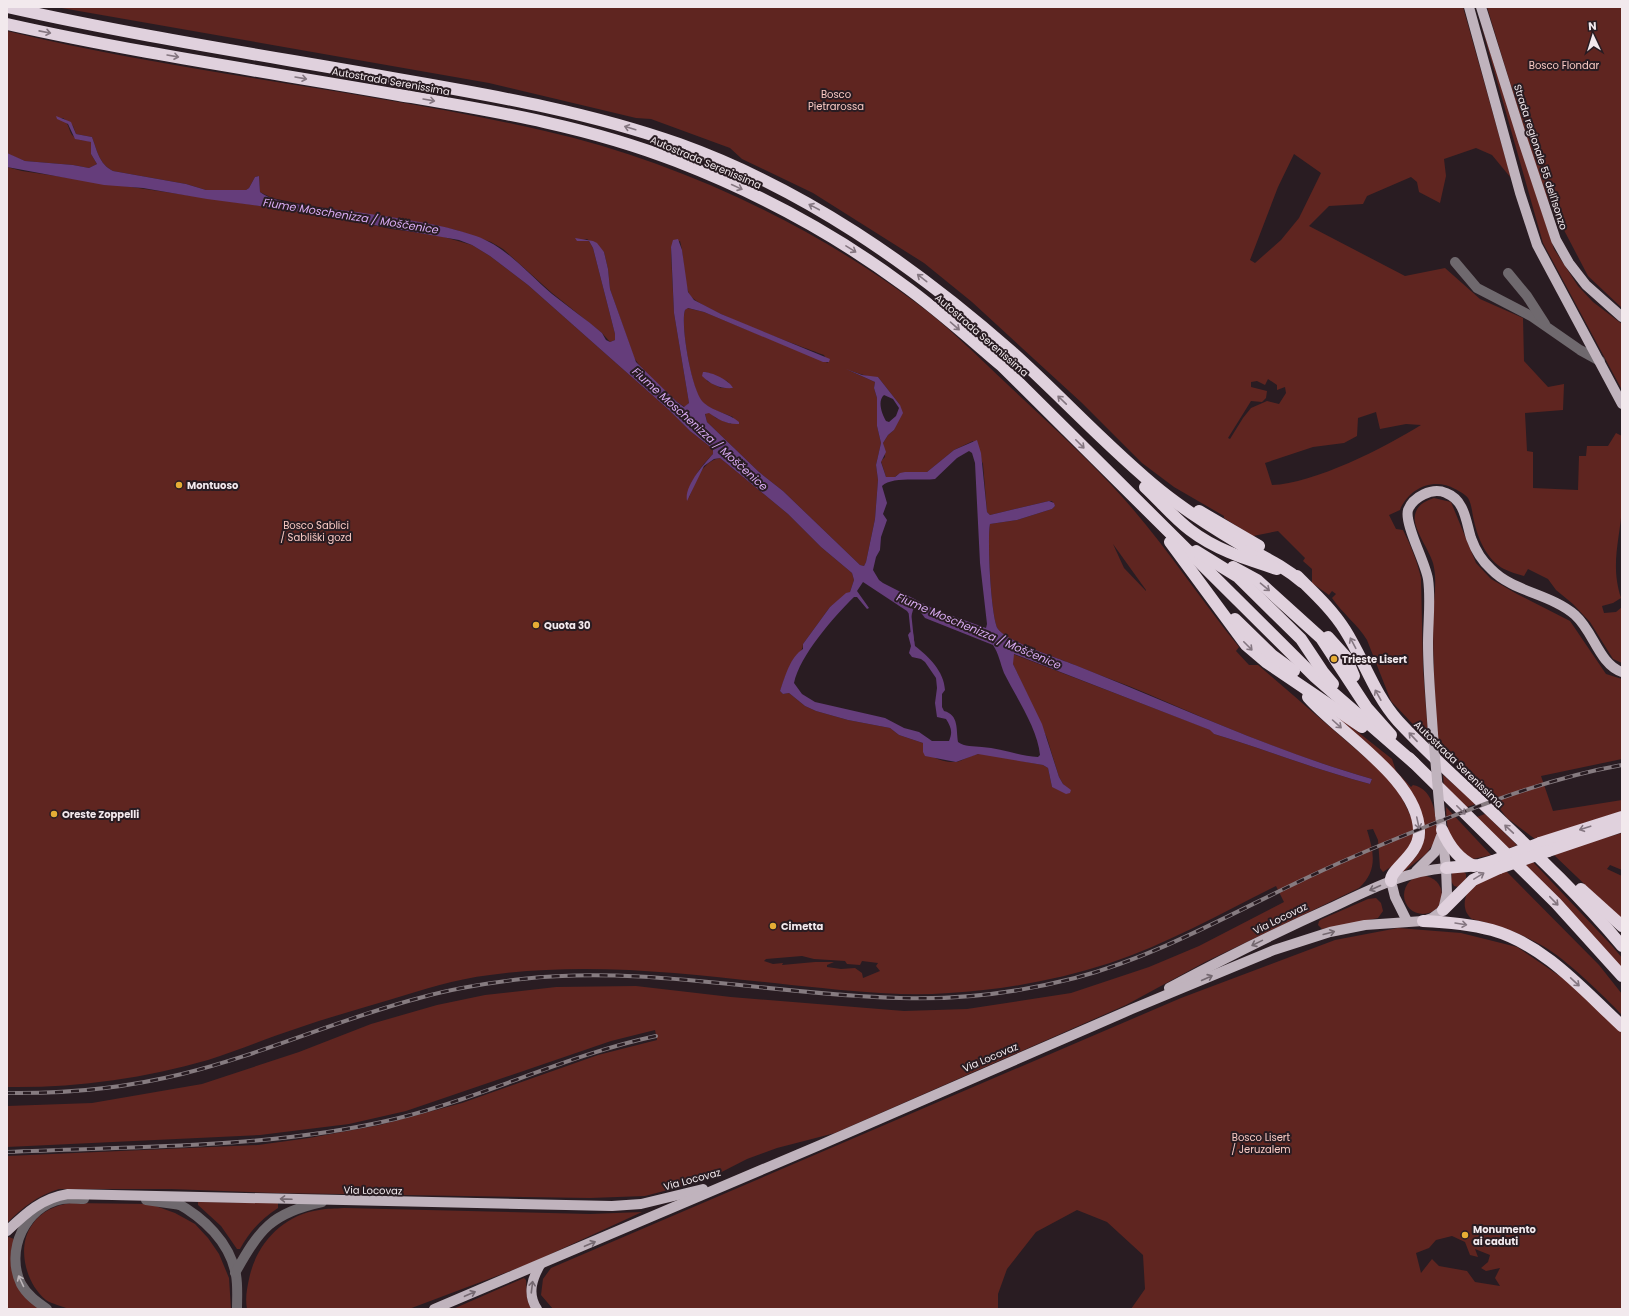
<svg xmlns="http://www.w3.org/2000/svg" width="1629" height="1316" font-family="Poppins,sans-serif">
<rect width="100%" height="100%" fill="#291c22"/>
<g fill="#5f2520" fill-rule="evenodd">
<path d="M56 7H1463L1511 178 1492 155 1476 148 1444 159 1446 176 1440 203 1419 192 1417 182 1411 177 1367 196 1363 204 1329 206 1309 226 1405 276 1445 268 1480 299 1523 318 1524 361 1548 387 1564 384 1563 410 1525 413 1527 451 1533 452V488L1578 490 1579 456H1586L1587 446H1608L1616 433 1622 436C1622 459 1624 483 1622 507 1620 540 1610 564 1621 598L1613 603 1602 606 1604 613 1616 612 1622 607V663L1613 659 1590 622 1573 604 1556 590 1548 579 1528 569 1524 576C1517 574 1510 572 1504 569 1487 560 1478 539 1474 521 1472 513 1472 505 1468 498 1465 494 1459 491 1455 489 1434 477 1409 488 1400 510L1389 515 1396 529 1403 530C1411 546 1417 561 1421 578L1423 669 1428 734 1426 738 1391 701 1367 640C1358 625 1343 614 1332 598L1336 594 1332 591 1329 595 1312 583V569L1303 561 1305 558 1278 531 1253 536 1224 518V516L1174 487 1142 463 1082 403 972 302 924 263 813 193 742 159 730 148 651 119 636 118 489 83ZM1294 154 1321 173 1299 218 1281 240 1255 263 1250 260 1278 187ZM1268 379 1277 385V390L1285 387 1286 393 1279 404 1267 401 1251 408 1243 418 1230 439 1228 438 1251 401 1262 402 1266 398 1267 391 1251 387V382L1257 381 1265 385ZM1376 412 1380 429 1406 424 1421 425C1386 447 1313 484 1272 485L1265 463 1313 447 1344 443 1357 436 1358 418Z"/>
<polygon points="1487,7 1622,7 1622,308 1588,276 1542,188"/>
<polygon points="1480,21 1554,249 1578,286 1593,302 1622,324 1622,390 1543,243"/>
<path d="M7 31C184 74 367 90 545 131 676 161 807 222 915 302 948 326 977 356 1006 383 1046 421 1088 458 1124 499 1166 546 1200 599 1239 647L1236 651 1249 665H1258L1388 777 1402 798 1413 821V840L1401 860 1383 872 1380 868 1378 840 1373 829 1367 830C1374 852 1378 871 1359 888L1205 962 1126 1005 835 1133 777 1148 747 1159 706 1180 645 1196 590 1198 277 1193 171 1189H59C37 1196 23 1207 7 1223V1156L258 1145 309 1138 380 1125 462 1103 598 1055 657 1040 655 1030 611 1041 406 1111 349 1124 260 1135 7 1147V1106L92 1103 202 1084 299 1052 371 1024 437 1005 485 995 556 987 636 986 731 997 904 1011 967 1009 1071 993 1149 967 1199 946 1284 902 1276 886C1222 913 1167 944 1110 963 1057 980 1003 990 949 993 897 997 843 990 791 985 691 974 591 961 490 975 455 979 422 990 389 1000 359 1009 330 1017 301 1027 270 1037 239 1050 208 1060 143 1079 74 1088 7 1087V167L22 171 289 210 333 218 344 219 391 229 437 235 472 245 490 256 528 285 669 410 690 431 713 449V454C700 467 690 480 689 498 695 482 702 461 720 458L788 514 821 547 852 573 854 580 850 592 830 607 803 644C803 653 794 658 790 666 786 674 783 683 780 691L783 694 789 693 805 706 816 711 848 720 890 728 899 735 923 743C924 756 943 763 955 762 964 761 972 753 982 754 1002 756 1023 762 1043 765L1048 768 1052 787 1067 788 1063 784 1059 777 1047 738 1013 664V654L1211 730 1214 734C1267 750 1317 770 1370 784L1372 779C1295 757 1221 726 1148 694 1125 684 1101 676 1077 666 1062 659 1006 642 998 629 991 619 987 539 990 524L1017 520 1052 509 1055 506 1052 501H1049L990 515 987 512 983 464 973 441 954 450 927 472H910L897 475 895 477H886L881 461 885 457 883 443 888 435 894 430 900 405 878 377H870L848 370 875 382 874 388 877 398V426L881 443 876 465 878 480 875 519 866 562 864 566 860 565 783 491 759 472 707 422 705 413H710L716 418 731 424 733 417C723 413 711 410 702 402 692 392 680 324 685 310L687 308 704 312 828 363 824 355C803 347 699 310 690 295 684 286 684 255 680 241L671 247V254L674 313 689 403 685 407 677 402 644 371 634 358 610 289 608 269 604 252 587 239 577 241H589L593 248 615 334V340L610 342 602 333 552 293 503 249 491 242 456 230 434 225 306 205 272 198 260 192 259 176 255 177 249 188 246 190H206L186 184 113 171C99 164 97 150 92 137L76 134 73 126 63 118H57C71 121 67 129 73 136 78 142 86 139 91 142V154L97 164 89 168 73 165 25 161 7 154ZM706 372 727 381 733 388H721L707 381ZM1113 544 1146 590V591L1124 568ZM802 956 814 959 845 961 847 964 860 965 862 961 878 963 876 966 880 971 863 978 862 973 855 968 841 969 827 967V965L834 962H815L782 965 783 963 773 964 764 961 766 959Z"/>
<path d="M1434 498 1451 502 1476 563 1491 579 1517 594 1570 621 1606 674 1622 679V759L1541 776 1553 811 1622 800V811L1535 839 1507 818 1481 784 1437 742C1435 702 1433 661 1433 620 1433 601 1438 582 1433 563 1429 549 1412 528 1415 515 1417 505 1425 501 1434 498Z"/>
<path d="M1325 706 1392 759 1396 771 1411 787 1413 785C1435 789 1437 819 1437 839L1426 854 1402 873 1401 871C1423 854 1428 840 1421 813Z"/>
<polygon points="1443,775 1476,804 1464,808 1444,788"/>
<path d="M1446 807 1491 855 1473 859C1449 844 1447 834 1446 807Z"/>
<polygon points="1485,814 1517,845 1507,849 1474,818"/>
<polygon points="1622,833 1622,870 1610,865 1607,869 1622,876 1622,920 1554,855 1590,842"/>
<polygon points="1533,862 1613,947 1622,958 1622,969 1525,865"/>
<polygon points="1463,871 1466,874 1466,879 1458,887 1454,886 1451,881 1452,873"/>
<path d="M1506 871 1599 965 1622 994V1015C1604 996 1566 959 1543 946 1521 933 1497 925 1472 919 1461 911 1463 893 1474 886 1483 879 1496 876 1506 871Z"/>
<circle cx="1423" cy="895" r="19"/>
<polygon points="1376,898 1381,903 1383,911 1378,918 1322,929 1318,925 1319,921 1322,919 1368,899"/>
<path d="M1398 928 1461 933 1517 947 1567 981 1622 1033V1309H1131L1145 1289 1143 1255 1107 1222 1077 1210 1036 1232 1007 1269 998 1294V1309H553L541 1295 543 1279 551 1268 1181 998 1335 940ZM1452 1236 1465 1242 1470 1255 1478 1257 1475 1249 1490 1255 1488 1262 1481 1268 1486 1271 1500 1268 1495 1278 1500 1286 1475 1282 1467 1271 1439 1266 1432 1259 1421 1273 1416 1253 1429 1248 1436 1240Z"/>
<path d="M198 1202 278 1203V1208C261 1219 250 1231 240 1249H237L221 1226 198 1205Z"/>
<path d="M71 1203 150 1204 175 1213 195 1224 208 1238 219 1254 229 1278 231 1309H69C62 1306 52 1304 46 1300 26 1284 16 1247 32 1225 41 1211 56 1205 71 1203Z"/>
<path d="M344 1208 590 1214 642 1212 531 1263 409 1309H247C245 1299 247 1288 249 1279 256 1244 283 1215 319 1210 327 1208 335 1209 344 1208Z"/>
<polygon points="9,1237 14,1239 12,1255 39,1309 7,1309 7,1238"/>
<polygon points="524,1278 526,1280 527,1298 531,1309 453,1309"/>
</g>
<g fill="#653d7b" fill-rule="evenodd">
<path d="M56 116 71 122 76 134 92 137C97 150 99 164 113 171L186 184 206 190H246L249 188 255 177 259 176 260 192C275 205 335 209 357 212 396 218 438 223 476 236 507 247 527 273 552 294 568 307 586 319 602 333L606 340 610 342 615 340V334L593 248 589 241H577L575 238 593 241 597 243 604 252 608 269 610 289 636 362 677 402 684 407 689 403 674 313 671 247 673 240 678 239 682 250 688 292 694 300 721 314 830 359 829 362H823L704 312 688 308 685 310C680 324 692 394 704 403 714 412 729 413 739 422V424C728 425 717 419 709 413L705 414 707 422 759 472 783 491 860 565 864 566 866 562 875 519 878 480 876 465 881 443 877 426V398L874 388 875 382 846 369 862 375 878 377 900 405 903 413 894 430 888 435 883 443 886 452 881 462 886 477H895L900 473 905 472H927L954 450 977 440 981 453 987 512 990 515 1049 501 1054 503 1055 506 1052 509 1017 520 990 524C987 539 991 619 998 629 1006 641 1060 659 1075 665 1174 704 1270 750 1372 779L1370 784C1317 770 1267 750 1214 734L1210 730 1014 654 1013 664 1042 724 1059 777 1063 784 1071 790 1070 793 1066 794 1052 787 1048 768 1043 765 978 754 956 762 925 756 923 752V743L899 735 890 728 848 720 816 711 805 706 789 693 783 694 780 691C785 677 790 657 803 649V644L830 607 846 593 850 592 854 580 852 573 821 547 788 514 720 458 714 459 704 466 687 501C684 486 704 464 713 454V449L690 431 669 410 528 285 490 256 472 245 459 240 289 210 207 199 143 188 104 185 7 167V153L25 161 73 165 89 168 97 164 91 154V142L75 139 68 124 57 119ZM884 395 893 399 899 408 896 416 889 422 886 421C882 414 877 401 884 395ZM969 451 972 453 975 463 980 563 987 624 986 628 936 610 883 583 879 580 873 570 876 557 880 550 881 537 887 520 883 514 887 503 882 486C892 476 921 481 935 479L957 458ZM863 582 907 611 911 617 913 610H919L925 618 993 645C999 654 1000 663 1004 673 1016 697 1038 729 1040 755L1038 757C1019 756 1001 748 982 747 974 746 964 747 958 742 956 729 959 715 944 711L942 707V694L945 690C944 671 929 657 915 646L913 633 910 632 908 635 911 646 909 653 912 657 921 659 925 662 936 678 937 688 935 703 937 717 946 719C951 727 953 732 949 741H932L919 732 904 728 885 718 815 702 802 694 794 683C800 655 833 618 854 597H857L867 609 869 608 857 591Z"/>
<path d="M703 372C712 372 729 380 733 388 721 389 711 385 702 376Z"/>
</g>
<g fill="none" stroke-linecap="round" stroke-linejoin="round">
<polyline stroke="#653d7b" stroke-width="2.5" points="910,614 913,643"/>
<g stroke="#6f696e" stroke-width="10">
<polyline points="1455,262 1477,288 1531,316 1580,350 1600,361"/>
<polyline points="1508,273 1527,296 1545,324"/>
<polyline points="146,1200 181,1205"/>
<path d="M175 1202C203 1217 230 1242 236 1275 238 1286 237 1298 237 1309"/>
<path d="M235 1273C260 1229 271 1213 322 1202"/>
<path d="M47 1309C37 1302 27 1295 21 1284 5 1251 25 1206 62 1199 69 1198 77 1199 84 1199"/>
</g>
<g stroke="#c0b3bd" stroke-width="10">
<polyline points="1469,7 1520,193 1537,245 1622,404"/>
<polyline points="1481,7 1523,141 1556,240 1569,263 1586,285 1622,317"/>
<path d="M1433 734C1431 703 1428 673 1428 643 1428 622 1431 599 1428 579 1425 561 1404 524 1408 510 1413 497 1432 487 1446 493 1465 500 1466 522 1471 538 1475 549 1482 561 1491 569 1513 592 1551 594 1575 615 1594 632 1599 664 1622 672"/>
<polyline points="1416,871 1435,852 1441,836"/>
<polyline points="1391,881 1395,897 1407,921"/>
<path d="M1169 988C1223 959 1279 931 1335 906 1371 889 1406 871 1446 868"/>
<path d="M7 1231C26 1213 42 1198 68 1194L612 1206 641 1204 703 1189"/>
<polyline points="434,1309 820,1145 1132,1009 1274,950 1330,932 1365,925 1423,921 1432,918 1443,910 1447,893 1446,868 1440,814"/>
<path d="M537 1309C527 1294 532 1279 540 1265"/>
</g>
<g stroke="#e0d1dd" stroke-width="12">
<path d="M7 7C140 37 275 57 409 81 501 97 591 113 679 144 804 189 913 265 1012 352 1062 397 1108 448 1161 491 1186 511 1213 528 1240 544 1263 557 1282 565 1302 582"/>
<path d="M7 24C136 53 268 72 399 95 493 111 587 126 676 161 756 192 833 233 902 284 937 309 969 338 1002 366L1315 677 1414 763"/>
<path d="M1145 487C1160 501 1174 518 1190 530 1216 550 1246 559 1277 569"/>
<polyline points="1199,511 1259,546"/>
<polyline points="1170,542 1246,645 1266,662 1362,727"/>
<polyline points="1196,551 1238,577 1301,639 1323,672 1333,684"/>
<polyline points="1233,567 1257,580 1321,638 1367,708 1391,735"/>
<path d="M1297 576C1314 593 1332 609 1345 630 1364 660 1374 694 1398 721 1422 747 1448 771 1474 795 1525 844 1576 891 1622 946"/>
<polyline points="1235,619 1272,655 1294,671"/>
<polyline points="1328,637 1346,657 1354,676"/>
<path d="M1308 697C1339 733 1421 781 1419 833 1419 855 1389 870 1391 881"/>
<polyline points="1409,758 1556,903 1622,976"/>
<path d="M1442 830C1449 846 1458 859 1474 866"/>
<polyline points="1540,843 1622,817"/>
<polyline points="1548,851 1622,826"/>
<polyline points="1446,868 1479,865 1493,861"/>
<polyline points="1581,889 1622,926"/>
<polyline points="1443,910 1473,880 1499,868"/>
<path d="M1423 921C1446 922 1469 924 1492 930 1545 945 1583 990 1622 1026"/>
</g>
<g stroke="#867b80" stroke-width="4">
<g id="rail">
<path d="M7 1093C66 1094 125 1088 182 1074 264 1054 341 1018 423 997 455 988 488 983 522 979 648 965 774 995 900 998 959 1000 1017 993 1075 978 1154 957 1225 917 1298 882 1341 861 1385 843 1430 825 1493 800 1555 777 1622 765"/>
<path d="M7 1152C136 1146 269 1149 395 1119 484 1097 567 1055 656 1036"/>
</g>
</g>
<use href="#rail" stroke="#291c22" stroke-width="2.5" stroke-dasharray="8" stroke-linecap="butt"/>
<polyline stroke="#c0b3bd" stroke-width="10" points="1433,734 1440,814"/>
<g stroke="#e0d1dd" stroke-width="12">
<polyline points="1493,861 1540,843"/>
<polyline points="1499,868 1548,851"/>
</g>
</g>
<defs><path id="oneway-shaft" d="M-6 0H5M1.5-3L5.5 0L1.5 3" fill="none" stroke-width="1.6" stroke-linecap="round" stroke-linejoin="round"/></defs>
<g stroke="#847680">
<use href="#oneway-shaft" transform="translate(45 32) rotate(11)"/>
<use href="#oneway-shaft" transform="translate(173 56) rotate(10)"/>
<use href="#oneway-shaft" transform="translate(301 78) rotate(10)"/>
<use href="#oneway-shaft" transform="translate(429 100) rotate(10)"/>
<use href="#oneway-shaft" transform="translate(630 128) rotate(-163)"/>
<use href="#oneway-shaft" transform="translate(737 187) rotate(25)"/>
<use href="#oneway-shaft" transform="translate(814 207) rotate(-152)"/>
<use href="#oneway-shaft" transform="translate(851 249) rotate(32)"/>
<use href="#oneway-shaft" transform="translate(922 278) rotate(-142)"/>
<use href="#oneway-shaft" transform="translate(955 326) rotate(41)"/>
<use href="#oneway-shaft" transform="translate(1062 400) rotate(-136)"/>
<use href="#oneway-shaft" transform="translate(1080 444) rotate(45)"/>
<use href="#oneway-shaft" transform="translate(1265 587) rotate(40)"/>
<use href="#oneway-shaft" transform="translate(1353 643) rotate(-118)"/>
<use href="#oneway-shaft" transform="translate(1248 646) rotate(45)"/>
<use href="#oneway-shaft" transform="translate(1378 695) rotate(-119)"/>
<use href="#oneway-shaft" transform="translate(1337 724) rotate(42)"/>
<use href="#oneway-shaft" transform="translate(1413 737) rotate(-133)"/>
<use href="#oneway-shaft" transform="translate(1461 810) rotate(45)"/>
<use href="#oneway-shaft" transform="translate(1418 823) rotate(78)"/>
<use href="#oneway-shaft" transform="translate(1585 828) rotate(162)"/>
<use href="#oneway-shaft" transform="translate(1509 829) rotate(-137)"/>
<use href="#oneway-shaft" transform="translate(1479 876) rotate(-31)"/>
<use href="#oneway-shaft" transform="translate(1554 901) rotate(46)"/>
<use href="#oneway-shaft" transform="translate(1461 924) rotate(9)"/>
<use href="#oneway-shaft" transform="translate(1575 982) rotate(43)"/>
</g>
<g stroke="#746870">
<use href="#oneway-shaft" transform="translate(1375 888) rotate(156)"/>
<use href="#oneway-shaft" transform="translate(1329 933) rotate(-15)"/>
<use href="#oneway-shaft" transform="translate(1257 943) rotate(154)"/>
<use href="#oneway-shaft" transform="translate(1207 978) rotate(-24)"/>
<use href="#oneway-shaft" transform="translate(286 1199) rotate(-178)"/>
<use href="#oneway-shaft" transform="translate(590 1244) rotate(-23)"/>
<use href="#oneway-shaft" transform="translate(532 1287) rotate(-83)"/>
<use href="#oneway-shaft" transform="translate(470 1294) rotate(-23)"/>
</g>
<use stroke="#beb6ba" href="#oneway-shaft" transform="translate(21 1281) rotate(-115)"/>
<g fill="#e5ad35" stroke="#291c22" stroke-width="1.5">
<circle cx="179" cy="485" r="4"/>
<circle cx="536" cy="625" r="4"/>
<circle cx="1334" cy="659" r="4"/>
<circle cx="54" cy="814" r="4"/>
<circle cx="773" cy="926" r="4"/>
<circle cx="1465" cy="1235" r="4"/>
</g>
<g text-anchor="middle" stroke-width="4" stroke-linejoin="round" paint-order="stroke">
<g font-size="10" fill="#f8c9c3" stroke="#291c22">
<text x="1564" y="69">Bosco Flondar</text>
<text x="836" y="98">Bosco<tspan x="836" dy="12">Pietrarossa</tspan></text>
<text x="316" y="529">Bosco Sablici<tspan x="316" dy="12">/ Sabliški gozd</tspan></text>
<text x="1261" y="1141">Bosco Lisert<tspan x="1261" dy="12">/ Jeruzalem</tspan></text>
</g>
<g font-size="10" fill="#f2e9ed" stroke="#291c22">
<text transform="translate(391 81) rotate(10)" y="4">Autostrada Serenissima</text>
<text transform="translate(1541 157) rotate(72)" y="4">Strada regionale 55 dell'Isonzo</text>
<text transform="translate(706 162) rotate(23)" y="4">Autostrada Serenissima</text>
<text transform="translate(982 335) rotate(41)" y="4">Autostrada Serenissima</text>
<text transform="translate(1459 764) rotate(44)" y="4">Autostrada Serenissima</text>
<text transform="translate(1280 918) rotate(-26)" y="4">Via Locovaz</text>
<text transform="translate(990 1057) rotate(-23)" y="4">Via Locovaz</text>
<text transform="translate(692 1179) rotate(-15)" y="4">Via Locovaz</text>
<text transform="translate(373 1190) rotate(1)" y="4">Via Locovaz</text>
</g>
<g font-size="10" font-weight="bold" fill="#f2e9ed" stroke="#291c22" text-anchor="start">
<text x="187" y="489">Montuoso</text>
<text x="544" y="629">Quota 30</text>
<text x="1342" y="663">Trieste Lisert</text>
<text x="62" y="818">Oreste Zoppelli</text>
<text x="781" y="930">Cimetta</text>
<text x="1473" y="1233">Monumento<tspan x="1473" dy="12">ai caduti</tspan></text>
</g>
<g font-size="11" font-style="italic" fill="#d9abf3" stroke="#291c22">
<text transform="translate(351 216) rotate(9)" y="4">Fiume Moschenizza / Moščenice</text>
<text transform="translate(700 429) rotate(42)" y="4">Fiume Moschenizza / Moščenice</text>
<text transform="translate(979 631) rotate(23)" y="4">Fiume Moschenizza / Moščenice</text>
</g>
</g>
<rect width="1629" height="1316" fill="none" stroke="#f2e9ed" stroke-width="16"/>
<g transform="translate(1593 36) rotate(356)" stroke="#291c22" stroke-width="3" paint-order="stroke">
<path d="M0-3L7 15L0 10L-7 15Z" fill="#f2e9ed"/>
<text y="-6" font-size="11" font-weight="bold" text-anchor="middle" fill="#f2e9ed">N</text>
</g>
</svg>
